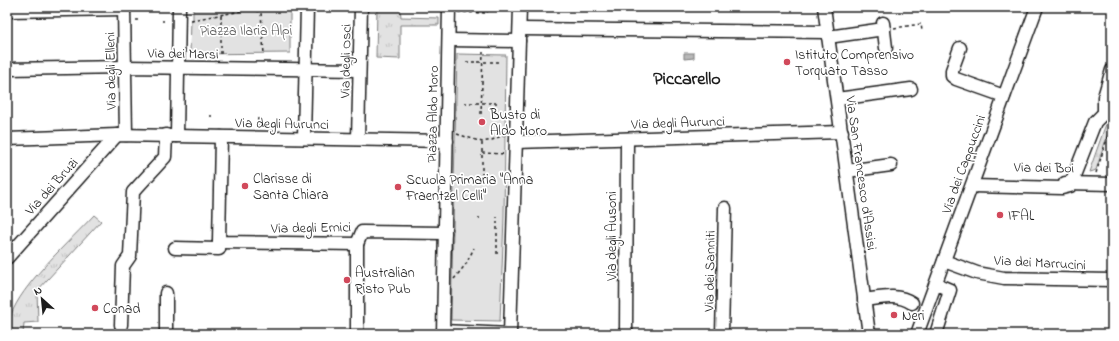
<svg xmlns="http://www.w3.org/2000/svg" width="1119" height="341" font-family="'Indie Flower',sans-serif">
<defs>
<pattern id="grass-tufts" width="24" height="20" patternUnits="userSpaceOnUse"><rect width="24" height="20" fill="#e2e2e2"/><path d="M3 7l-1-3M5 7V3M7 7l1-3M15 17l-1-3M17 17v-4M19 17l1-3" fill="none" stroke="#c1c1c1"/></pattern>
</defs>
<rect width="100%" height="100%" fill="#fff"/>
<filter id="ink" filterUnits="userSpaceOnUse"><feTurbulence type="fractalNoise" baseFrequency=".025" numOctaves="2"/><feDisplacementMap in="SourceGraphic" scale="8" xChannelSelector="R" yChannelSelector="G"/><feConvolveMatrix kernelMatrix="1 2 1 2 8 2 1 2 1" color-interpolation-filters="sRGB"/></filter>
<g filter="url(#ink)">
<g fill="url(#grass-tufts)" stroke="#7f7f7f">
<polygon points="377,7 400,7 401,17 439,18 439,25 400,25 400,59 376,58"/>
<polygon points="1107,121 1112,121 1096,170 1089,172"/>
<path d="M94 215 101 221 37 291 38 322 24 323 23 334H10C10 326 9 318 13 310 28 278 70 241 94 215Z"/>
</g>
<g fill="#e2e2e2" stroke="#7f7f7f">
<polygon points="193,7 290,7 290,53 190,54 191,20 193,20"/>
<polygon points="457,54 506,55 504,218 500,321 451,320"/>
</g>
<polygon fill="#b8b8b8" stroke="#7a7a7a" points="684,53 694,53 694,58 684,59"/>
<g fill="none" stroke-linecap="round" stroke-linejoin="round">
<g stroke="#1c1c1c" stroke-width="15">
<g id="minor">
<polyline points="124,7 126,135"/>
<polyline points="824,7 869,334"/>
<polyline points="7,11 124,9"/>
<polyline points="883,23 886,48"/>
<polyline points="520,29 827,32"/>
<polyline points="828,37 884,29"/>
<polyline points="449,40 519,41"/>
<polyline points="960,48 952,70 952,76 956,79 1004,96"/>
<polyline points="7,69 125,67 359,70"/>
<polyline points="837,99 911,89"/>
<polyline points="1104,114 1104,97 1112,70"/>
<polyline points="177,136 179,7"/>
<polyline points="221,137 219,242 357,244 362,232 445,233"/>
<polyline points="304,138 307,7"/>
<polyline points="7,139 117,135 447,141"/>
<polyline points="358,139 361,7"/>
<polyline points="516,142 842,132"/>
<polyline points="847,171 891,165"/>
<polyline points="1065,183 1112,184"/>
<polyline points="972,186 1062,188 1070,186 1095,122 1102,115 1112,111"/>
<polyline points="175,248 219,249 219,242"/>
<polyline points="7,258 117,135"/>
<polyline points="944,261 977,273 1004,278 1112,280"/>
<polyline points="936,284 950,290 936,334"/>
<path d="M864 300C881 298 897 293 912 303"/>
<polyline points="121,325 123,266 130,256 133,192 165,157 166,135"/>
<polyline points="443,331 510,334"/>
<polyline points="166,334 166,293"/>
<polyline points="357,334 357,244"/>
<polyline points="443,334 449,7"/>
<polyline points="510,334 520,7"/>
<polyline points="626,334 627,139"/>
<polyline points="722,334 725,208"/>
<polyline points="917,334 1037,7"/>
</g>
</g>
<g stroke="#1c1c1c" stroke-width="1.5" stroke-dasharray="3 3" stroke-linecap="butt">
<polyline points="458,12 487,13 488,7"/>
<polyline points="136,20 138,20"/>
<polyline points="191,20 253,9 261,13 264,54"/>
<polyline points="162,21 164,21"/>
<polyline points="894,28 921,24 922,31"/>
<polyline points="221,54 221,15"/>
<polyline points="466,62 498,62"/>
<polyline points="464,103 497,103"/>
<polyline points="481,114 483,52"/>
<polyline points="211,115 211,117"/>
<polyline points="258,127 258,116"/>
<polyline points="457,134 482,142 492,140 506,134"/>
<polyline points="482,143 482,175"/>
<polyline points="482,153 506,154"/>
<polyline points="1096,173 1109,133"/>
<polyline points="479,219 479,217"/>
<polyline points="497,254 497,217"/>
<polyline points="454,279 466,264 474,248"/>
</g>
<use href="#minor" stroke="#fff" stroke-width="12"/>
</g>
</g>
<g fill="#d1495b" stroke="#fff" stroke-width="1.5">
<circle cx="787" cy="62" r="4"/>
<circle cx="482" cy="122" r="4"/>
<circle cx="245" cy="186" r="4"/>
<circle cx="398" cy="187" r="4"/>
<circle cx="1000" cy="215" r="4"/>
<circle cx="347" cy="280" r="4"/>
<circle cx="95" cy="308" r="4"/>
<circle cx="894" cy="315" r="4"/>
</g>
<g text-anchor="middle" stroke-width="3.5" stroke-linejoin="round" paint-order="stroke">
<g font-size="14" fill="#575757" stroke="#fff">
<text x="246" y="35">Piazza Ilaria Alpi</text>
</g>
<g font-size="14" fill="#1c1c1c" stroke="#fff">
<text transform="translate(183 53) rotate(1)" y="5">Via dei Marsi</text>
<text transform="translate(345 61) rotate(-89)" y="5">Via degli Osci</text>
<text transform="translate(110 71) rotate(-91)" y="5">Via degli Elleni</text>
<text transform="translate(432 114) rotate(-89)" y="5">Piazza Aldo Moro</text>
<text transform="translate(678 122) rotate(-2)" y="5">Via degli Aurunci</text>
<text transform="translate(282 123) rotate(1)" y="5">Via degli Aurunci</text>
<text transform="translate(963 164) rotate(-70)" y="5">Via dei Cappuccini</text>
<text transform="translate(1044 167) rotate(1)" y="5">Via dei Boi</text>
<text transform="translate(862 173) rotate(82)" y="5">Via San Francesco d'Assisi</text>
<text transform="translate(51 186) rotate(-48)" y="5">Via dei Bruzi</text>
<text transform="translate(311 227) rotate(-1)" y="5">Via degli Ernici</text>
<text transform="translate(611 236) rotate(-90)" y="5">Via degli Ausoni</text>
<text transform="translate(1040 262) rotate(3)" y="5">Via dei Marrucini</text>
<text transform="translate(709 271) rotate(-89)" y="5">Via dei Sanniti</text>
</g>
<g font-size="14" fill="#1c1c1c" stroke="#fff" text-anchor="start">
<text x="795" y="59">Istituto Comprensivo<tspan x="795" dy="16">Torquato Tasso</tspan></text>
<text x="490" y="119">Busto di<tspan x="490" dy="16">Aldo Moro</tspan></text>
<text x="253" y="183">Clarisse di<tspan x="253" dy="16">Santa Chiara</tspan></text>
<text x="406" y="184">Scuola Primaria "Anna<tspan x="406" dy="16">Fraentzel Celli"</tspan></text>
<text x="1008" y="220">IFAL</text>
<text x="355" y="277">Australian<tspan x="355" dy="16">Risto Pub</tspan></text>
<text x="103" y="313">Conad</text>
<text x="902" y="320">Neri</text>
</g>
<g font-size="18" font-weight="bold" fill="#1c1c1c" stroke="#fff">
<text x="687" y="84">Piccarello</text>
</g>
</g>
<rect width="1119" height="341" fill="none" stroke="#fff" stroke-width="24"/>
<rect x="12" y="12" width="1095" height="317" fill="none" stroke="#1c1c1c" stroke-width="1.5" filter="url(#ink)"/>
<g transform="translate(42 299) rotate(333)" stroke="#ffffff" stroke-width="3" paint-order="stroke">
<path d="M0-3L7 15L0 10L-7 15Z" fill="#1c1c1c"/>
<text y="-6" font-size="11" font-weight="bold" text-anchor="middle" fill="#1c1c1c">N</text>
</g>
</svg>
